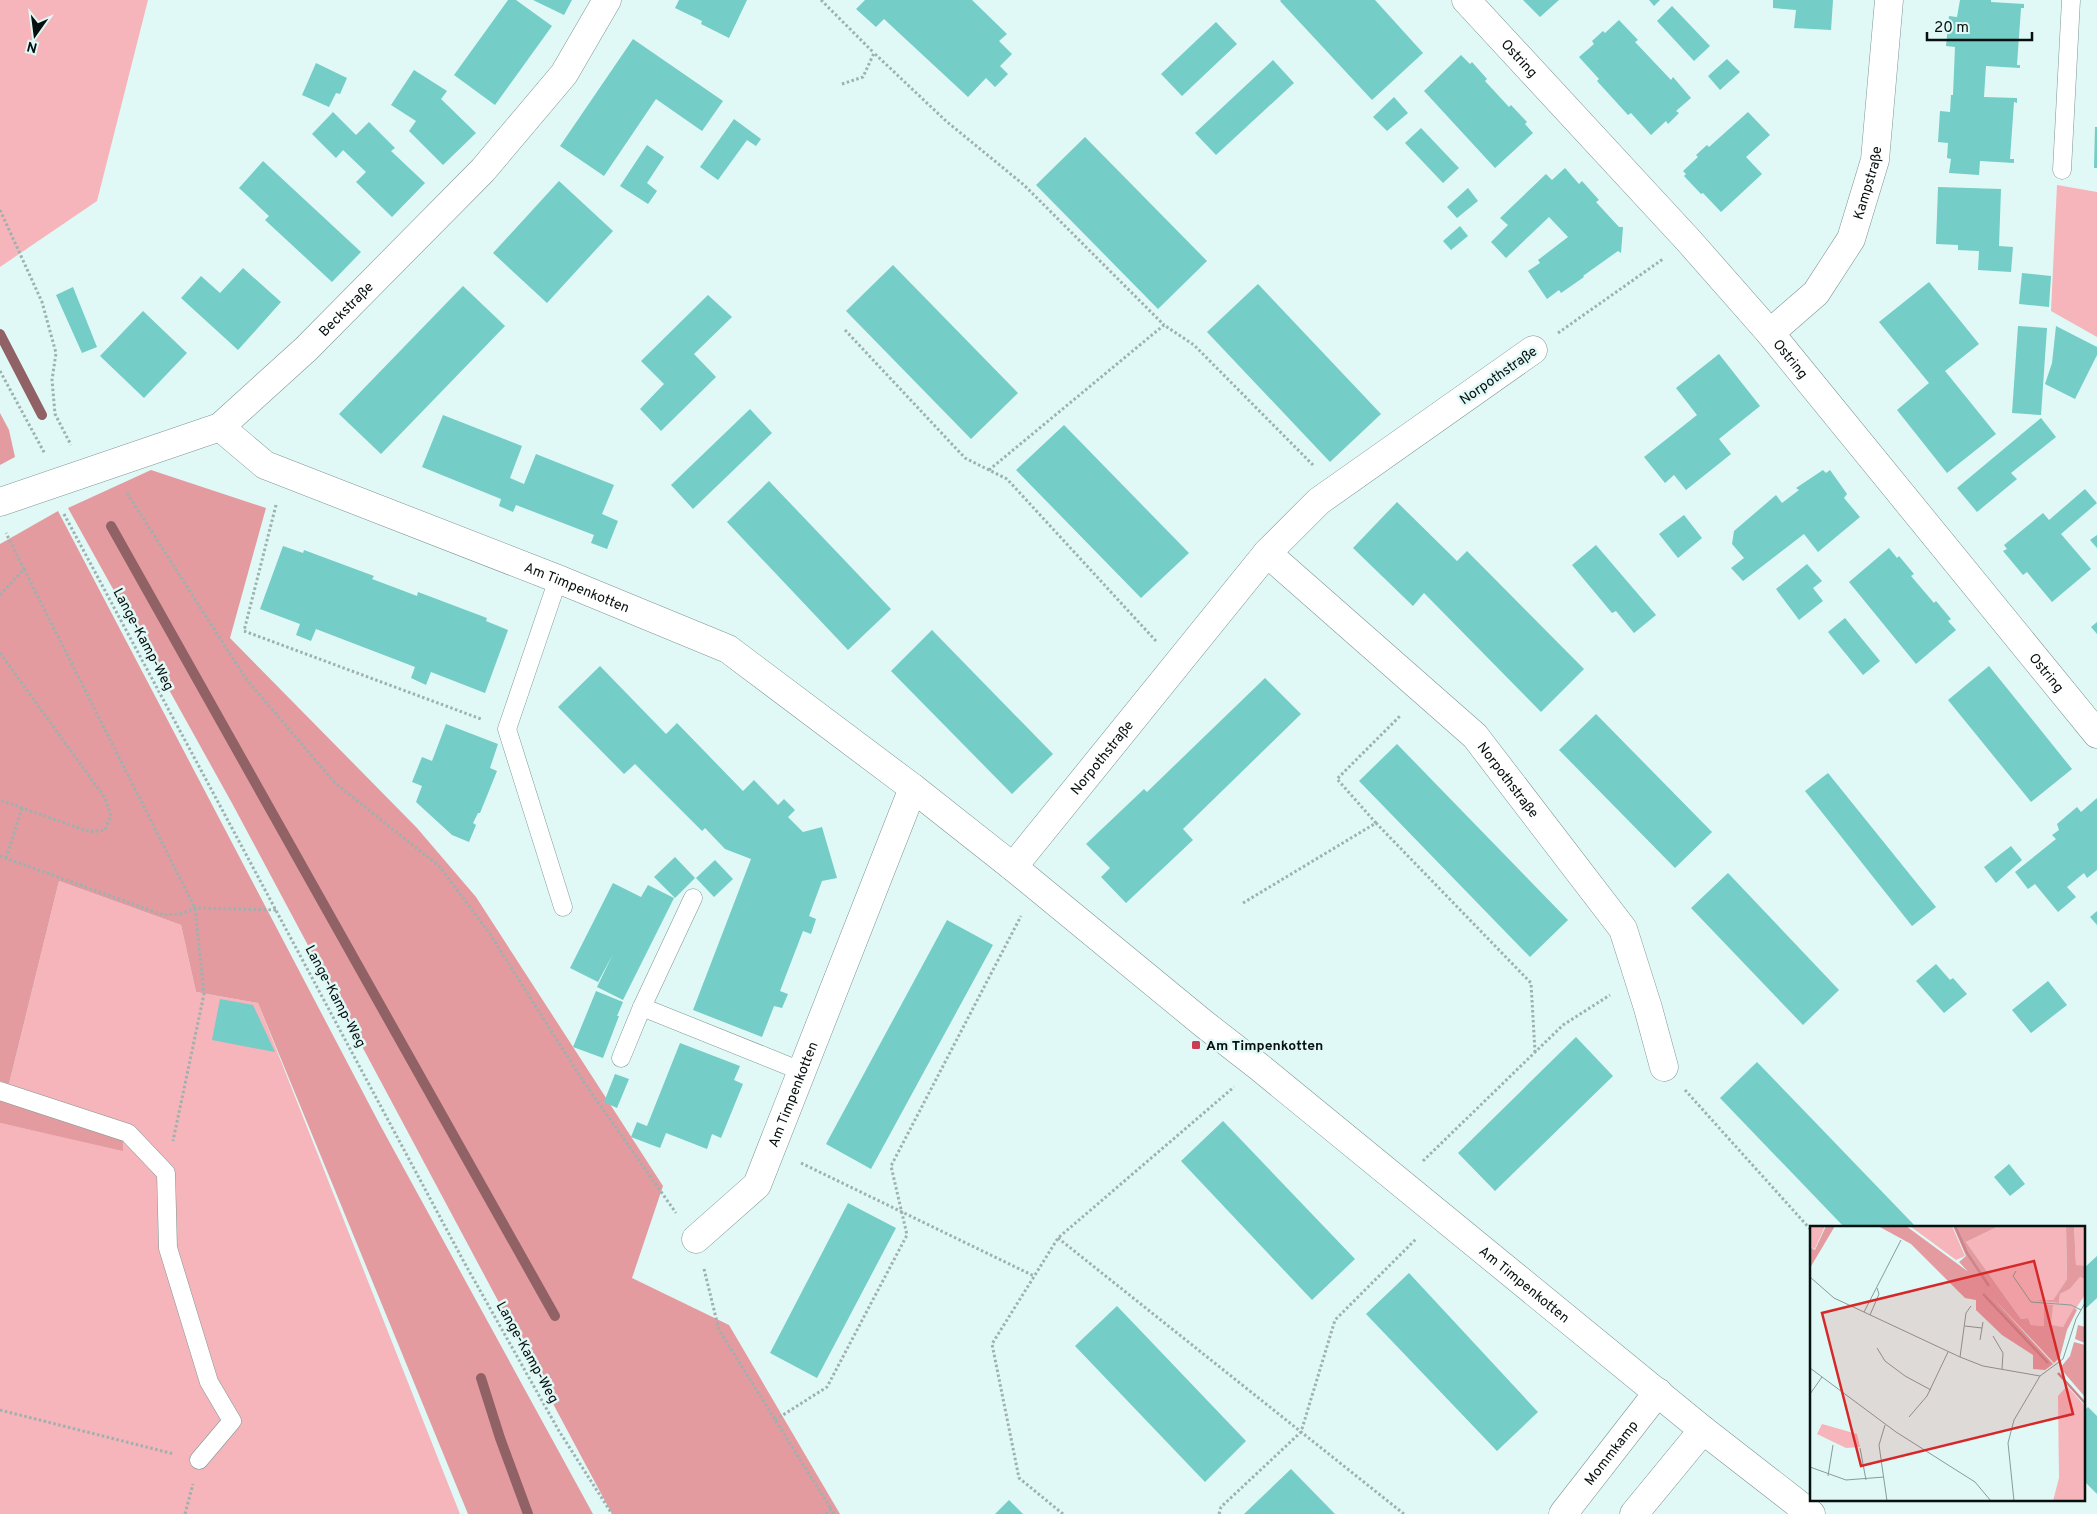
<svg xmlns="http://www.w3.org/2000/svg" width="2097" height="1514" font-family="Overpass,sans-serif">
<rect width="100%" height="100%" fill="#e0f9f6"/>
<g fill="#f5b5ba">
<polygon points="0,0 148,0 97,201 0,267"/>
<polygon points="2057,185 2097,192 2097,337 2051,311"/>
<polygon points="59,881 181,925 196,992 258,1003 460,1514 0,1514 0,1123 123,1150 0,1099 0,1081 9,1084"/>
</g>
<g fill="#e39ba0">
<polygon points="0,413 9,430 15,457 0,465"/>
<polygon points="151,470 266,508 230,638 417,828 476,897 663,1186 632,1278 729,1325 840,1514 612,1514 233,805 68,508"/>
<polygon points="58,511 379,1123 593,1514 468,1514 258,1003 196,992 181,925 59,881 9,1084 0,1081 0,544"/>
<polygon points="0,1099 123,1137 123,1151 0,1123"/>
</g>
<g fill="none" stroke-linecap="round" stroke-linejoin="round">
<g stroke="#906266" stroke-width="10">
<polyline points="0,334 42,415"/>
<polyline points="111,526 555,1316"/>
<polyline points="481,1378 500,1438 528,1514"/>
</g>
</g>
<g fill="#74cdc6">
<polygon points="508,0 516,0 552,26 495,105 454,75"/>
<polygon points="533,0 572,0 564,15"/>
<polygon points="679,0 747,0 729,38 701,24 702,21 675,8"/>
<polygon points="865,0 972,0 1007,34 999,41 1012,54 1000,66 1008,74 995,87 986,78 968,97 884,19 876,27 856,9"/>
<polygon points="1281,0 1375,0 1423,53 1372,100 1280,1"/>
<polygon points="1523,0 1559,0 1540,17"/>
<polygon points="1649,0 1660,0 1654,6"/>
<polygon points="1773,0 1833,0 1831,30 1794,28 1796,10 1773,8"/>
<polygon points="1960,0 1991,0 1991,2 2024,4 2024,8 2021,8 2017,65 2020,65 2020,68 1986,66 1985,81 1984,97 2017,98 2017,103 2014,102 2010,159 2014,159 2014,163 1980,161 1979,175 1949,173 1951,159 1947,158 1948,143 1938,142 1940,111 1950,112 1951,95 1953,95 1955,47 1946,46 1949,16 1957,17"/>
<polygon points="1672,6 1710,46 1694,61 1657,21"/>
<polygon points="1619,20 1638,40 1635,42 1671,80 1673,77 1691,98 1676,111 1679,113 1668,124 1666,121 1651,135 1631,113 1628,115 1597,81 1599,79 1579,57 1594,44 1592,41 1603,31 1605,33"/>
<polygon points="1216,22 1237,44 1182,96 1161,74"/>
<polygon points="633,39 723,101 702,131 656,99 604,176 560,146"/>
<polygon points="1461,55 1470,64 1472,62 1487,79 1485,81 1509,107 1511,105 1527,122 1525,124 1533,133 1495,168 1424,91"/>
<polygon points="1727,59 1740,72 1720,90 1708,76"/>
<polygon points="1273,60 1294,83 1216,155 1195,133"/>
<polygon points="316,63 347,78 340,94 336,93 329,107 302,95"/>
<polygon points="414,70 447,91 441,99 476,133 443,165 409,131 416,121 391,105"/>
<polygon points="1394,97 1408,113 1387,131 1373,117"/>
<polygon points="333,112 356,135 369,122 395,148 391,151 425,183 392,217 356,182 366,172 343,150 336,158 312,134"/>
<polygon points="1748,112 1770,135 1746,157 1762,174 1721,212 1703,193 1701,194 1684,176 1686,174 1683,171 1698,157 1696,155 1707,145 1709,147"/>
<polygon points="734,119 761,139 756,146 747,140 718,180 700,167"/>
<polygon points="2095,127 2097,127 2097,168 2094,168"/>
<polygon points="1421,128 1459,168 1443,183 1405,143"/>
<polygon points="1085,137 1207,261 1158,309 1036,185"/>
<polygon points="647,145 664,157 647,183 657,191 648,204 620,186"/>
<polygon points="263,161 361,252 332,282 265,220 269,216 239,188"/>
<polygon points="1565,168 1579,184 1582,181 1599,200 1596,202 1619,227 1623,227 1621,253 1618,251 1583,276 1584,277 1561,293 1559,290 1547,299 1528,271 1540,263 1538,260 1568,237 1549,217 1506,258 1491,242 1508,225 1500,218 1546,174 1552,180"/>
<polygon points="559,181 613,231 547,303 493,253"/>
<polygon points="1938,187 2001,189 1999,246 2013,247 2011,272 1978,270 1979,251 1958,250 1958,245 1936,244"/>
<polygon points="1468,188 1478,201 1457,218 1447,207"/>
<polygon points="1460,226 1468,236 1451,250 1443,241"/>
<polygon points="893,265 1018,393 971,439 846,311"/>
<polygon points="243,268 281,302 238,350 181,298 201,276 220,293"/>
<polygon points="2022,273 2051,276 2049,307 2019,304"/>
<polygon points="1929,282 1979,344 1945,371 1996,434 1947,473 1897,410 1929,383 1879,322"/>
<polygon points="1258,284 1381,414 1330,462 1207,332"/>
<polygon points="463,286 505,326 381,454 339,414"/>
<polygon points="73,287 97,347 82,353 56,295"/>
<polygon points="708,295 732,317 694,354 716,377 661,431 640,409 664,384 641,361"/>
<polygon points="143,311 187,353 144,398 100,356"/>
<polygon points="2018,326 2047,328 2041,415 2012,413"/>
<polygon points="2056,326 2097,347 2097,355 2075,399 2045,384 2052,363"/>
<polygon points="1719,354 1760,406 1719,439 1731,454 1686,490 1674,475 1665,483 1644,457 1697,415 1676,388"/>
<polygon points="750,409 772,433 693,509 671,485"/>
<polygon points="443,415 522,446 510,478 524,484 536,454 614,485 602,514 618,521 607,549 591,543 594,535 516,505 513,512 499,506 501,499 422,467"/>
<polygon points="2041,418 2056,437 2011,473 2017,479 1977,512 1957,488"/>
<polygon points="1064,425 1189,553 1141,598 1016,470"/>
<polygon points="1823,470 1826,473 1830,470 1845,491 1847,494 1844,498 1860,517 1818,552 1804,534 1743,581 1731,568 1744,558 1732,544 1734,531 1776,495 1782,503 1799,490 1796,488"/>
<polygon points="769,481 891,609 848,650 727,522"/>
<polygon points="2085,489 2097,503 2061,534 2091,569 2052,602 2027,572 2023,575 2003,551 2007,549 2004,545 2043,513 2049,520"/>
<polygon points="1397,502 1457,561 1467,551 1584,669 1541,712 1424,593 1413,606 1353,548"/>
<polygon points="1684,515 1702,538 1678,558 1659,534"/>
<polygon points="2097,535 2097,548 2090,540"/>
<polygon points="1596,545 1656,615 1634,633 1616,611 1612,613 1572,565"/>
<polygon points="283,546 303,553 304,550 374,576 372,579 396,588 417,596 418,592 487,618 486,621 508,630 485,693 431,672 426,685 411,678 415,667 316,629 311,641 296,635 300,624 260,609"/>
<polygon points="1889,548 1897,558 1899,556 1914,574 1911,576 1934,603 1936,601 1951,619 1948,621 1956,630 1916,664 1849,582"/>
<polygon points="1807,564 1822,581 1813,588 1823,601 1799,620 1776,589"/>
<polygon points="1845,618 1880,661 1863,675 1828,632"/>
<polygon points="2097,622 2097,634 2091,627"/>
<polygon points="932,630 1053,754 1012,794 891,671"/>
<polygon points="600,666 666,734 677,723 743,791 754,780 778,805 784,799 795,810 788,817 803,832 822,827 837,878 822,881 809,916 816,919 811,934 803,931 780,991 788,994 782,1008 774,1006 762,1037 693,1010 751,859 725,849 705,828 702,831 635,764 624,774 558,707"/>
<polygon points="1989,666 2072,769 2031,802 1948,700"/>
<polygon points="1265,678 1301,714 1183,829 1193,840 1126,903 1101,877 1110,868 1086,844 1144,789 1147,792"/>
<polygon points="1596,714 1712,832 1675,868 1559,750"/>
<polygon points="446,724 498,744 490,768 497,771 480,813 478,813 473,823 476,825 469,842 452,835 416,802 422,786 412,782 422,757 432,761"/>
<polygon points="1397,744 1568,920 1530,957 1359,781"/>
<polygon points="1828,773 1936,907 1912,926 1805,791"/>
<polygon points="2097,798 2097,870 2087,878 2084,873 2067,887 2076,897 2058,912 2035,884 2028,889 2015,872 2056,839 2052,835 2059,830 2057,824 2077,807 2081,812"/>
<polygon points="2011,846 2022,860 1996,883 1984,867"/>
<polygon points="675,857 695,878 675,898 654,877"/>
<polygon points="715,860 733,879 714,897 696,878"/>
<polygon points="1728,873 1839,990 1803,1025 1691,908"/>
<polygon points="613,883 641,897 648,885 674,898 623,1000 597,987 613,954 598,982 570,968"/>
<polygon points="2097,911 2097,925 2090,917"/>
<polygon points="947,920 993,945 871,1169 826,1144"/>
<polygon points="1936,964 1950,980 1953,978 1967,994 1944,1013 1916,981"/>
<polygon points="2048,981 2067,1005 2031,1033 2012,1010"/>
<polygon points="596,991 623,1002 617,1016 619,1016 603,1058 573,1047"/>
<polygon points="220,999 253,1005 275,1052 212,1040"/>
<polygon points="1576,1037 1613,1076 1495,1191 1458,1153"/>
<polygon points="680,1043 740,1066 734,1080 743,1084 721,1138 712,1134 707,1149 666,1133 660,1148 631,1137 637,1122 647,1126"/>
<polygon points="1757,1062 1813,1120 1917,1228 1845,1228 1720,1098"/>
<polygon points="615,1074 629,1079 617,1108 604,1102"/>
<polygon points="1223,1121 1355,1259 1312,1300 1181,1161"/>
<polygon points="2009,1164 2025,1184 2010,1196 1994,1177"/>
<polygon points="848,1203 896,1228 817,1378 770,1353"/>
<polygon points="2097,1256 2097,1298 2083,1311 2083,1269"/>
<polygon points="1409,1273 1538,1412 1497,1451 1366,1314"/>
<polygon points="1117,1306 1246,1441 1205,1482 1075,1346"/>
<polygon points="2088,1407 2097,1416 2097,1494 2083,1480 2083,1412"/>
<polygon points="1291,1469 1335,1514 1244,1514"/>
<polygon points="1009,1500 1023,1514 995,1514"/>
</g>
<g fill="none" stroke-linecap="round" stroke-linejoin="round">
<g stroke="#7e9593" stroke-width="19">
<g id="service">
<polyline points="2062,170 2071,0"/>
<polyline points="558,579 507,729 563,907"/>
<polyline points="642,1007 801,1071"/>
<polyline points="621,1058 642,1007 693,898"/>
<polyline points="0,1091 128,1133 166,1173 168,1248 209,1382 232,1421 199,1460"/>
</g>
</g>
<g stroke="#7e9593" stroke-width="29">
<g id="minor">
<path id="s1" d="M1770 333 1816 293 1851 239 1875 160 1889 0"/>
<path id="s2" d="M220 427 265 465 558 579 728 649 913 788 1013 867 1204 1024 1258 1066 1703 1430 1811 1514"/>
<path id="s3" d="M0 502 220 427 306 349 483 170 564 74 607 0"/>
<path id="s4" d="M1267 553 1475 736 1623 929 1648 1008 1664 1067"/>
<path id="s5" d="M1013 867 1267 553 1319 501 1533 350"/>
<path id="s6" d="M696 1239 757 1185 913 788"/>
<path id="s7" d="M1563 1514 1658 1392"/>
<polyline points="1634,1514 1703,1430"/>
</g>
</g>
<g stroke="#7e9593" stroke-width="29">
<g id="tertiary">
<path id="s8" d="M1466 0 1689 241 1770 333 2097 734"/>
</g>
</g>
<g stroke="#9eb1af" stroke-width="3" stroke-dasharray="2.5 2.5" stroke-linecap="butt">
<polyline points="821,0 874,53"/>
<polyline points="842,84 863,77 874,53 946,121 1024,185 1164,325"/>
<polyline points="0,210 42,302 56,353 52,380 55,414 71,445"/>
<polyline points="845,330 965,458 1007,479 1156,641"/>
<polyline points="1558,333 1663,259"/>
<polyline points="0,371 45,454"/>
<polyline points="989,470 1164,325 1194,345 1313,465"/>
<polyline points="127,493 246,679 335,783 439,866 490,934 583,1081 676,1213"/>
<polyline points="276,505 244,631 481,719"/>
<polyline points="64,514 464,1262 559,1431 612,1514"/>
<polyline points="24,569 195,908 204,994 173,1141"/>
<polyline points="0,595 24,569 6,533"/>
<polyline points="0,653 105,798 111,816 105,830 90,832 0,800"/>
<polyline points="1376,823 1337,779 1401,715"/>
<polyline points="0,856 163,915 180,914 195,908 276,910"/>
<polyline points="6,858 22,808"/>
<polyline points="1243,903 1376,823 1531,983 1535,1052"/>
<polyline points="1685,1090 1811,1230"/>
<polyline points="1423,1161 1563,1025 1610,995"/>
<polyline points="801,1163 1034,1276"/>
<polyline points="1058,1238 1404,1514"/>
<polyline points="704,1269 719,1330 831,1509"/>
<polyline points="0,1410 174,1454"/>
<polyline points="775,1420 827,1387 907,1235 891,1166 1021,916"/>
<polyline points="185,1514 193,1484"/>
<polyline points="826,1514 831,1509 834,1514"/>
<polyline points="1063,1514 1019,1478 992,1344 1058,1238 1234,1087"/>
<polyline points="1219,1514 1221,1507 1301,1432 1335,1320 1417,1238"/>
</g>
<use href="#service" stroke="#fff" stroke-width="18"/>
<use href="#minor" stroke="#fff" stroke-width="28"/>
<use href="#tertiary" stroke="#fff" stroke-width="28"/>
</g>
<rect fill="#cb3b56" stroke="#e0f9f6" stroke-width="2" x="1191" y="1040" width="10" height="10" rx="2.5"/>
<g text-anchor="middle" stroke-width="5" stroke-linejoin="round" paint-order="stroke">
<g font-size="14" fill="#070f0f" stroke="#e0f9f6">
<text dy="5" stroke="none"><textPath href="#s8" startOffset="79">Ostring</textPath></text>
<text dy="5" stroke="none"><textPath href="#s1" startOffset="184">Kampstraße</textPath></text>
<text dy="5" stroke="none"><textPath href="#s3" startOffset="405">Beckstraße</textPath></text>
<text dy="5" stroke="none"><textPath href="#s8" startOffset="484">Ostring</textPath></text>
<text transform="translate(1498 375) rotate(-35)" y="5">Norpothstraße</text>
<text dy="5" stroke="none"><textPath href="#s2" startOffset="394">Am Timpenkotten</textPath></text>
<text transform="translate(144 639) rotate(62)" y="5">Lange-Kamp-Weg</text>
<text dy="5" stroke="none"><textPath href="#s8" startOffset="889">Ostring</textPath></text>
<text dy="5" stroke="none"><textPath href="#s5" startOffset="141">Norpothstraße</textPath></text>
<text dy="5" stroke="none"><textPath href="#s4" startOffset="332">Norpothstraße</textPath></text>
<text transform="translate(336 996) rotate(62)" y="5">Lange-Kamp-Weg</text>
<text dy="5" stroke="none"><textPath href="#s6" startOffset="179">Am Timpenkotten</textPath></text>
<text dy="5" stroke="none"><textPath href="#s2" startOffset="1576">Am Timpenkotten</textPath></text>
<text transform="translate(528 1352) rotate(61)" y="5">Lange-Kamp-Weg</text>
<text dy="5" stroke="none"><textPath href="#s7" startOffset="78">Mommkamp</textPath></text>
</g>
<g font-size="14" font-weight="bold" fill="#070f0f" stroke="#e0f9f6" text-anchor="start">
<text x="1206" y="1050">Am Timpenkotten</text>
</g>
</g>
<g transform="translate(1810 1226)">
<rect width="275" height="275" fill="#e0f9f6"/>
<path d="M0 0H15L5 23 0 21ZM100 0H142L155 30 146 34ZM189 0H256L257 53 243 74H222L249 77 250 68 260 63 270 51 275 53V69L253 101 241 100 234 79V100L221 99 218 92 211 93 156 16ZM264 0H275V40H266ZM257 160 275 180V275H243L249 252 248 170ZM12 198 47 208 50 221 36 222 7 208Z" fill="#f5b5ba"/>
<path d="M16 0H25L0 42V21L5 24ZM68 0H96L160 47 243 138 235 144 223 143V129L192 109 166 84V74L155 72 101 18ZM143 0H189L156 16 211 93 218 92 221 99 234 100V78L243 79 241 99 253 101 264 82 267 84 257 104 250 131 244 137 149 36 156 30ZM256 0H264L266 39 275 40V53L270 51 260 63 250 68 249 77 221 74H243L257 53ZM268 99 275 101V117L265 113ZM264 116 275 119V171L250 142 260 130Z" fill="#e39ba0"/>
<path fill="none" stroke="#cb858b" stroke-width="2.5" d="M145 0 157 27 179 60M173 68 238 137M248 147 275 177"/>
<path fill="none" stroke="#899b9a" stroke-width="1" d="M206 45 203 50 221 76 261 79 271 84M0 51 24 72 150 131 173 140 230 150M54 86 91 14M60 89 69 68 67 62M155 100 172 102M183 110 193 127 192 143M170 114 173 96M67 122 75 135 95 150 121 164M150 131 156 87 161 80M0 142 86 206 165 256 181 275M0 168 12 151M99 191 117 170 138 126M75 199 69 219 77 275M50 222 56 254M0 241 36 254 74 251M18 250 23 219M204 275 198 217 204 194 230 150 253 133 266 93 275 77"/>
<path fill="#d62828" fill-opacity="0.15" stroke="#d62828" stroke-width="2.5" d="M224 35 263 188 51 240 12 87Z"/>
<rect width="275" height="275" fill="none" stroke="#070f0f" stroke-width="2.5"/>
</g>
<g transform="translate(35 35) rotate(194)" stroke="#e0f9f6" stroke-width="4" paint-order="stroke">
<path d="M0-4L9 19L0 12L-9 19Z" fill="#070f0f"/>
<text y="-8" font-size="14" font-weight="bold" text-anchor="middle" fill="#070f0f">N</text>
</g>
<path d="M1927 32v8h105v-8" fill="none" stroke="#070f0f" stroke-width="2.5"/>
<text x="1934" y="32" font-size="15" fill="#070f0f" stroke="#e0f9f6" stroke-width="4" paint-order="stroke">20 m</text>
</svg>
